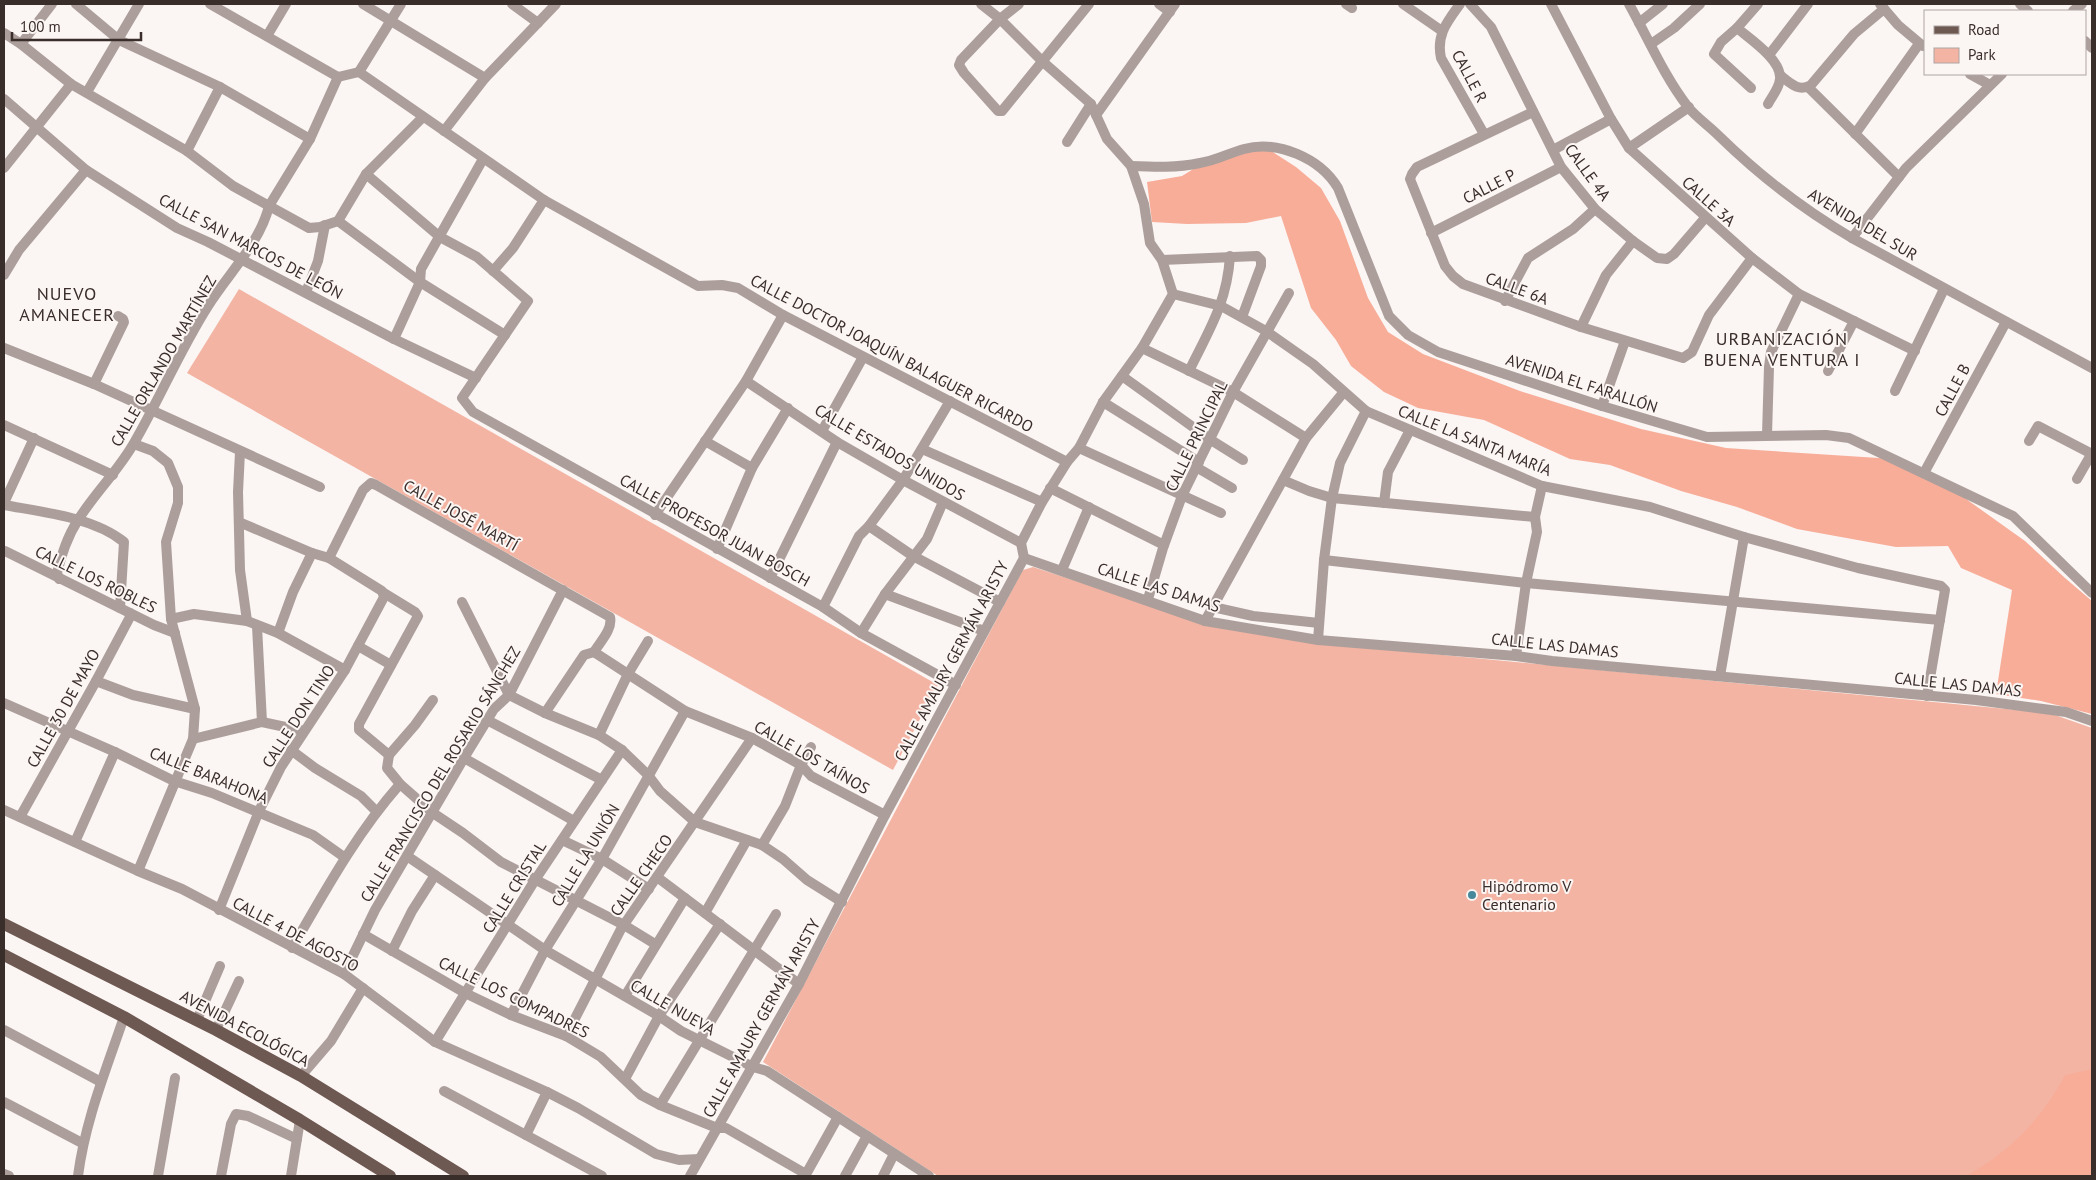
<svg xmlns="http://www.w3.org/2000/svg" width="2096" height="1180" font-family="'PT Sans',sans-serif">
<rect width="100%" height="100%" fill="#fbf5f3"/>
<g fill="#f3b4a3">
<polygon points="239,289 938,685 893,770 187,373"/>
<polygon points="1033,567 1159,608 1318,643 2027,711 2055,715 2092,728 2092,1176 938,1176 763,1062 1020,575 1023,570"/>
</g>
<g fill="#f8ad99">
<polygon points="1265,147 1296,167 1321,188 1340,221 1368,298 1388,332 1423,354 1520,391 1641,429 1726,448 1894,459 1938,479 2025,541 2065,578 2092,601 2092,714 2041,701 1996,694 2012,590 1961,568 1948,546 1896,547 1797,529 1737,507 1681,491 1610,465 1570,459 1484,420 1418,408 1384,392 1351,366 1336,340 1311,308 1281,216 1246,223 1187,224 1152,222 1147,182 1182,176 1203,163"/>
<path d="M2092 1069V1176H1966C2009 1152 2041 1120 2065 1075Z"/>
</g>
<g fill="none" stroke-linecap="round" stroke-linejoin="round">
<g stroke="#ac9f9b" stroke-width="10">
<polyline points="76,4 119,40 220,87 310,139"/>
<polyline points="210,4 338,77 359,72 544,200 698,286 722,285 738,288 783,315 1067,462"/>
<polyline points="363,4 485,78"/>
<polyline points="512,4 538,23"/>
<polyline points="1019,4 1000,19 961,60 959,65 964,73 998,111 1002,111 1089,4"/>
<polyline points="1159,4 1170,12"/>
<polyline points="1346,4 1352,8"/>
<polyline points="1403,4 1442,31"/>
<path d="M1460 4C1447 22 1436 35 1441 58L1484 134"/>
<polyline points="1470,4 1491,27 1561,167 1595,209 1633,241 1657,258 1667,259 1674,254 1705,218"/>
<polyline points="1551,4 1611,119 1629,148 1752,258 1799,294 1915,351"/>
<path d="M1629 4C1648 38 1664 76 1688 107 1696 117 1709 126 1719 136 1759 175 1804 210 1852 238L2092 368"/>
<polyline points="1880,4 1898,25 1923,46"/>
<polyline points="2020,4 2028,11"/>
<polyline points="2073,11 2082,4"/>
<polyline points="1639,23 1663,4"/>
<path d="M1737 28C1750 39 1782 60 1780 79 1779 89 1772 96 1768 104"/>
<polyline points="4,33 21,44 71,84 187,151 233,186 309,228 320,227 338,221 366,174 423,117"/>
<polyline points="267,36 286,4"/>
<polyline points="2085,41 2092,48"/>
<polyline points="21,44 52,4"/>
<polyline points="1651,44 1674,28 1700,4"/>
<polyline points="1769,55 1808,4"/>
<polyline points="359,72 401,4"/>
<polyline points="1970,74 1990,85"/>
<path d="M1781 76C1791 84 1799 92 1811 85L1854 34 1884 9"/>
<polyline points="1808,87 1899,177"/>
<polyline points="1751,88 1714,54 1721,42 1737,28 1758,4"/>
<polyline points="87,92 139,4"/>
<polyline points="4,99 86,170 177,228 208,242 394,339 476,378"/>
<polyline points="1533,112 1417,167 1412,174 1410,179 1445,266 1453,276 1463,284 1581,327 1683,358 1692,352 1709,315 1752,258"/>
<polyline points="1096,115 1175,4"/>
<polyline points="444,131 485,78 556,4"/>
<polyline points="1855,134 1919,44"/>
<polyline points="1067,142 1091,104"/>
<polyline points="1629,148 1689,107"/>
<polyline points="1553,150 1611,119"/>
<polyline points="187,151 220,87"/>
<path d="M1131 166C1154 167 1177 168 1200 163 1215 161 1229 153 1244 149 1278 140 1320 158 1338 188L1389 316 1408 335 1438 352 1602 406 1707 437 1826 435 1849 438 2013 516 2092 593"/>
<polyline points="4,168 71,84"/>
<polyline points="366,174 440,237 477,257 528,301 462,398 473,412 823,607 861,633 956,685"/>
<polyline points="338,221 420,282 505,335"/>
<polyline points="1431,233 1561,167"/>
<polyline points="1852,238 1906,168 2002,74"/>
<polyline points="1162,260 1257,256 1261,260 1261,266 1242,317"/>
<polyline points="493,271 513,248 544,200"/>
<polyline points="4,275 19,250 86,170"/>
<polyline points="306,292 318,261 325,225"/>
<polyline points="1173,294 1221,306 1266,331 1313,364 1366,411 1542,486 1650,507 1744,537 1858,568 1941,586 1945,590 1927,696"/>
<polyline points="1505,301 1528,258 1573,229 1595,209"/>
<polyline points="1581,327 1606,275 1633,241"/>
<polyline points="394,339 420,282 421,269 483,159"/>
<polyline points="4,348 94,384 320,487"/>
<polyline points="1142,348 1233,392 1306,438"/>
<path d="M1189 371C1209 330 1227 303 1230 256"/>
<polyline points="1828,371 1854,321"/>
<polyline points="1122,376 1211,440 1243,460"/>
<polyline points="746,381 837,442 903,480 1021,543"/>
<polyline points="94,384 124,322 123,319 118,316"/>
<polyline points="1895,391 1944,289"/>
<polyline points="1103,402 1199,462"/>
<polyline points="1602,406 1625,341"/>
<polyline points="4,425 113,475"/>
<polyline points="822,431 863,357"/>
<polyline points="1767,435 1769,367 1771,352 1799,294"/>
<polyline points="705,441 752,468"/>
<polyline points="2029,441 2038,426 2092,454"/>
<polyline points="134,444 153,451 168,463 178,487 178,503 166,542 171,619 195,709 193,739 138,871"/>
<polyline points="1079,448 1221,513"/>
<polyline points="922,449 1042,502"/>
<polyline points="240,452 238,492 240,570 247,621"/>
<polyline points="1196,467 1232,488"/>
<polyline points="1924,473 2006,322"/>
<polyline points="2077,479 2092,453"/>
<polyline points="1283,480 1309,491 1332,498 1535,517"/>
<polyline points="1050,488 1164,545"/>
<polyline points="4,503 34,438"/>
<polyline points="1384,503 1388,472 1410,430"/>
<path d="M4 505C42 512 93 517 124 542L120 608"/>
<polyline points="655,515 746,381 783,315"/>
<polyline points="869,526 913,556 1000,602"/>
<polyline points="717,549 752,468 788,408"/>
<polyline points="5,551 154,625 175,633"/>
<path d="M329 558 363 490 371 483 376 485 610 617C613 629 600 642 594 652"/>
<polyline points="1024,558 1205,621 1318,640 1516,656 1552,661 1976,700 2066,712 2092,721"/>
<polyline points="1324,560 1526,583 1940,620"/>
<polyline points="1062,570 1089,507"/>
<polyline points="770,578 837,442"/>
<path d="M59 579 57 573C62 554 67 537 78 520 95 493 118 471 134 443 160 398 180 350 208 306 228 274 260 243 269 206L310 139 338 77"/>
<polyline points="384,593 415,612 418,616 359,724 359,730 389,755 415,725 433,700"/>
<polyline points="885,594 984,631"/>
<polyline points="1148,599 1163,548 1182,496 1233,392 1289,293"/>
<polyline points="462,602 509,695 545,713 599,735 622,750 648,775 660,791 695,822 762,845 783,859 807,880 842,902"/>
<polyline points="823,607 859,536 869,526 903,480 950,401"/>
<polyline points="1213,607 1253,616 1319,623"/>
<polyline points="171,619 194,614 247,621 278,633 345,670"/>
<polyline points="1205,621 1306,438 1343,393"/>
<polyline points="257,626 262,722"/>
<polyline points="278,633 293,592 312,553"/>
<polyline points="861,633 885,594 927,539 943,502"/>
<polyline points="1318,640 1324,560 1332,498 1340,463 1366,411"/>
<polyline points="358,646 391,665"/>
<polyline points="594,652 685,711 752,738 801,765 811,776 885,815"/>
<polyline points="1516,656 1526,583 1537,532 1535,517 1542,486"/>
<polyline points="1720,676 1744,537"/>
<polyline points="96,681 133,695 195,709"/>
<polyline points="4,703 115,752 174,781 212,793 313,835 344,857"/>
<polyline points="545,713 584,655 594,652"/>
<polyline points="487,720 602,780"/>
<polyline points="599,735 628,674 648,641"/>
<polyline points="193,739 262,722 304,731"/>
<polyline points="291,750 315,768 361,796 376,811"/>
<polyline points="389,755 387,768 400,784 433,813 463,833 501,862 624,925 655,944"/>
<polyline points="464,758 574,821"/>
<polyline points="4,810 138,871 182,889 344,974 435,1042 547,1092 578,1108 656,1154 679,1160 699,1159"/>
<polyline points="20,817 96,681 130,617 130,613"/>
<polyline points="562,840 602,859 649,889"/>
<polyline points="75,842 115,752"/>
<polyline points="762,845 785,806 801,765 811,747"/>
<polyline points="407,856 545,950 659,1016 681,1031 753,1067 767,1071 929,1176"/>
<polyline points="657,877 799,984"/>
<polyline points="219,910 259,811 281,767 345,670 384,597 382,591 329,558 312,553 239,522"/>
<polyline points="705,913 747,840"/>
<polyline points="363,934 465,993 511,1015 566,1036 601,1057 641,1095 660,1105 717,1128 726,1128 806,1174"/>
<path d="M292 948C325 891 356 834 400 784"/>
<polyline points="392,951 412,911 435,875"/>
<polyline points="344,974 375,910 464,758 494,709 509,695 563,590"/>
<polyline points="625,996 685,898"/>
<polyline points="511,1015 545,950 602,859 685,711"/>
<polyline points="197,1020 220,966"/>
<polyline points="4,1030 101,1082"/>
<polyline points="216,1030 239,981"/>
<polyline points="566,1036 621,929 752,738"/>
<polyline points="435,1042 535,880 622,750"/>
<polyline points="301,1076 331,1041 363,988"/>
<polyline points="625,1079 659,1016 720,924"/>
<polyline points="444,1091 602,1176"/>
<polyline points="4,1102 82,1143"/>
<polyline points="660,1105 776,914"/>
<polyline points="526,1135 547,1092"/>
<polyline points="4,1174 9,1176"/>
<path d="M78 1176C85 1121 106 1070 124 1017"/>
<polyline points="158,1176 175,1078"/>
<polyline points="221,1176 231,1124 236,1114 248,1116 297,1139"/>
<polyline points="291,1176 300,1120"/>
<polyline points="690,1176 799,984 885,815 1024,558 1021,543 1042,502 1067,462 1079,448 1103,402 1142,348 1173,294 1162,260 1150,243 1144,204 1131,166 1107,139 1091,104 1042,61 1000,19 981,4"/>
<polyline points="805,1176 838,1117"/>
<polyline points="845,1176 867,1136"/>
<polyline points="883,1176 894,1154"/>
</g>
<g stroke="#6e5852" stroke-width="12">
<polyline points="4,924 216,1030 301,1076 463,1176"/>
<polyline points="4,955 124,1017 300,1120 390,1176"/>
</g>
</g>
<circle fill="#47899a" stroke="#fbf5f3" stroke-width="2" cx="1472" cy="895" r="5"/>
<g text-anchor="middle" stroke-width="4" stroke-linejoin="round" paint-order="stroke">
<g font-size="16" fill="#3a2e2b" stroke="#fbf5f3">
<text transform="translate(1470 76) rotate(62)" y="6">CALLE R</text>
<text transform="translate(1588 172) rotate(54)" y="6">CALLE 4A</text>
<text transform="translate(1489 186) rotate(-27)" y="6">CALLE P</text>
<text transform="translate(1709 201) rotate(42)" y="6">CALLE 3A</text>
<text transform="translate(1863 224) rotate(31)" y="6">AVENIDA DEL SUR</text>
<text transform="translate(251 246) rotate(28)" y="6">CALLE SAN MARCOS DE LEÓN</text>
<text transform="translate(1517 288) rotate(20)" y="6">CALLE 6A</text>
<text transform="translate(892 353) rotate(28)" y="6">CALLE DOCTOR JOAQUÍN BALAGUER RICARDO</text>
<text transform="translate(163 361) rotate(-60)" y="6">CALLE ORLANDO MARTÍNEZ</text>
<text transform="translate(1582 383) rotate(18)" y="6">AVENIDA EL FARALLÓN</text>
<text transform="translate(1952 390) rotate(-62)" y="6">CALLE B</text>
<text transform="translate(1196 436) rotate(-64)" y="6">CALLE PRINCIPAL</text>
<text transform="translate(1475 440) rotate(22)" y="6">CALLE LA SANTA MARÍA</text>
<text transform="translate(890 452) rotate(31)" y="6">CALLE ESTADOS UNIDOS</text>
<text transform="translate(461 515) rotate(29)" y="6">CALLE JOSÉ MARTÍ</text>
<text transform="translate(715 530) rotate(29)" y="6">CALLE PROFESOR JUAN BOSCH</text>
<text transform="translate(96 579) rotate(26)" y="6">CALLE LOS ROBLES</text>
<text transform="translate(1159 587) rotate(18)" y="6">CALLE LAS DAMAS</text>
<text transform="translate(1555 645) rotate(6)" y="6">CALLE LAS DAMAS</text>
<text transform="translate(951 661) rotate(-62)" y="6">CALLE AMAURY GERMÁN ARISTY</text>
<text transform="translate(1958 684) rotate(6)" y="6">CALLE LAS DAMAS</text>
<text transform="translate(63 708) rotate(-61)" y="6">CALLE 30 DE MAYO</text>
<text transform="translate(298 716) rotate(-57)" y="6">CALLE DON TINO</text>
<text transform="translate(812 757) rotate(30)" y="6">CALLE LOS TAÍNOS</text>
<text transform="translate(440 774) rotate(-59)" y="6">CALLE FRANCISCO DEL ROSARIO SÁNCHEZ</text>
<text transform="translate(209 775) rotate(22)" y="6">CALLE BARAHONA</text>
<text transform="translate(585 855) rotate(-59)" y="6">CALLE LA UNIÓN</text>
<text transform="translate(641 875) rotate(-55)" y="6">CALLE CHECO</text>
<text transform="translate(514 887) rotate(-58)" y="6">CALLE CRISTAL</text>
<text transform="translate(296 934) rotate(28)" y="6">CALLE 4 DE AGOSTO</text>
<text transform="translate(514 997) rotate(26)" y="6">CALLE LOS COMPADRES</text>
<text transform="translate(673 1007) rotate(30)" y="6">CALLE NUEVA</text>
<text transform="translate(761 1018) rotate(-61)" y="6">CALLE AMAURY GERMÁN ARISTY</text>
<text transform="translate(245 1028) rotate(28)" y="6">AVENIDA ECOLÓGICA</text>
</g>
<g font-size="16" fill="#3a2e2b" stroke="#fbf5f3" text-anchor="start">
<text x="1482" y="892">Hipódromo V<tspan x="1482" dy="18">Centenario</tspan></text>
</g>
<g font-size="18" letter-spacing="1" fill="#3a2e2b" stroke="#fbf5f3">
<text x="67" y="300">NUEVO<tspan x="67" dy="21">AMANECER</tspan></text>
<text x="1782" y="345">URBANIZACIÓN<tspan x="1782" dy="21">BUENA VENTURA I</tspan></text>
</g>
</g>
<rect width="2096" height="1180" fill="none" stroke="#3a2e2b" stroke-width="10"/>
<rect x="1924" y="10" width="162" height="65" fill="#fbf5f3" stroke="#aea5a3"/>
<rect x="1934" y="26" width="25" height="8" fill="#6e5852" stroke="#aea5a3"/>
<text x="1968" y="35" font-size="15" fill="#3a2e2b">Road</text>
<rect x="1934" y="48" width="25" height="15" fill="#f3b4a3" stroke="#aea5a3"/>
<text x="1968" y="60" font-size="15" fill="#3a2e2b">Park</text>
<path d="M12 32v8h129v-8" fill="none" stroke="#3a2e2b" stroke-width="2.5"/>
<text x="20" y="32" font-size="15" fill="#3a2e2b" stroke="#fbf5f3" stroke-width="4" paint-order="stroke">100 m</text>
</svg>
